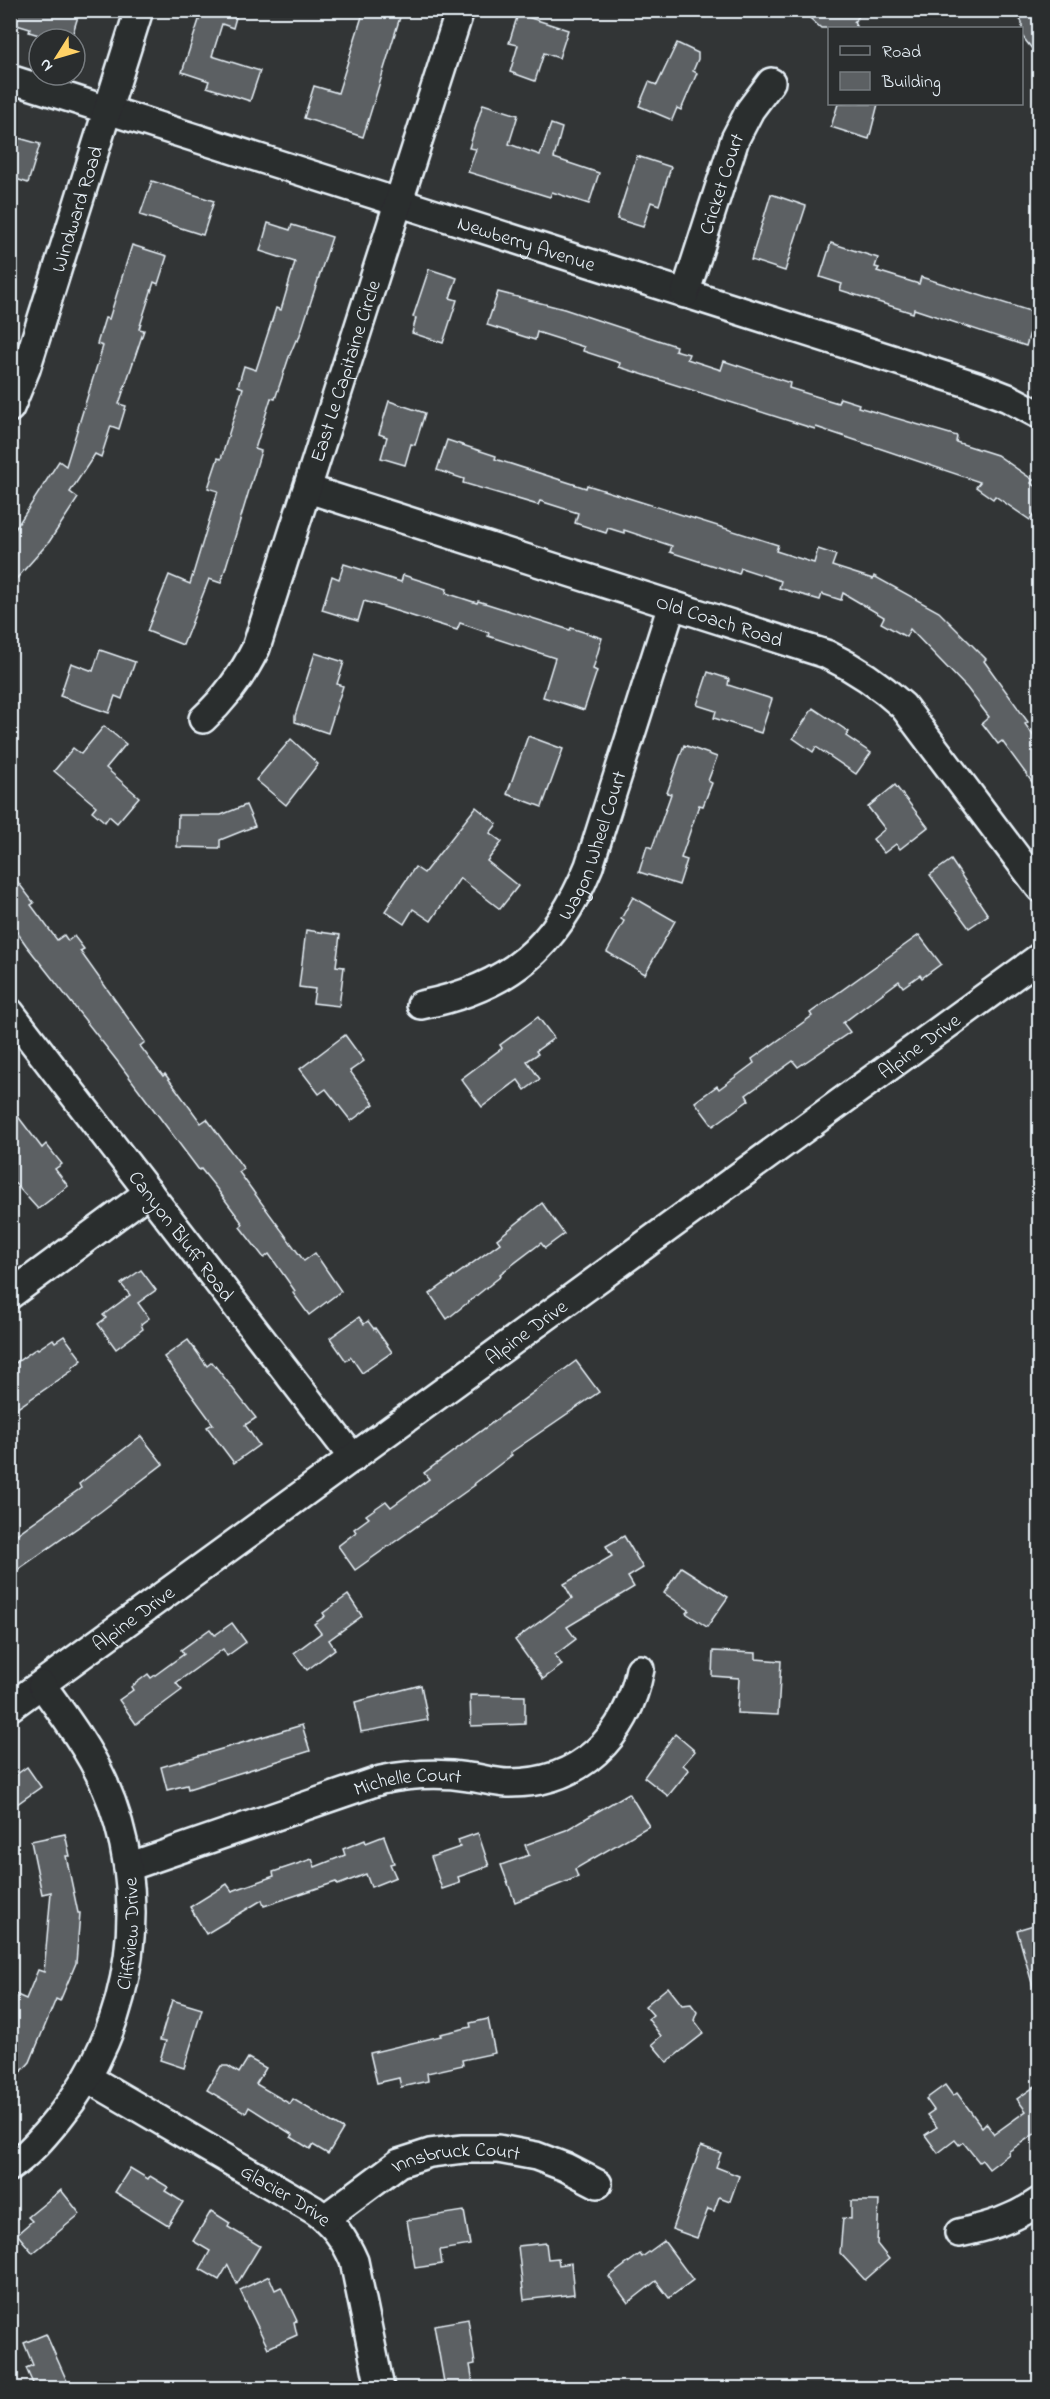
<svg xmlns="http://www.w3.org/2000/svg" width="1050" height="2399" font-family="'Indie Flower',sans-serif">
<rect width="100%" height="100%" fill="#323536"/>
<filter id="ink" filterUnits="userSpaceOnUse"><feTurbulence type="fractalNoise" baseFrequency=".0167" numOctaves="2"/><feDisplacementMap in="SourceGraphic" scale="12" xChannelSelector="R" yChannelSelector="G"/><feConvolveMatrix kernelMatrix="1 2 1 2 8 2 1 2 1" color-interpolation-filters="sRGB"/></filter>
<g filter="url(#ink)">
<g fill="#5c6063" stroke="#e8f1f8" stroke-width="1.5">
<polygon points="10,10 80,10 71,39 52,39 29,32 30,29 10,23"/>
<polygon points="190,10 238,10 233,28 222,24 212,56 260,71 250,101 207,87 209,81 182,72 200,17 190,14"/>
<polygon points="364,10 391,10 401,14 363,137 304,118 314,86 338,93"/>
<polygon points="801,10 864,10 854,22 857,28 821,28"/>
<polygon points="1013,10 1040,10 1040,59 1022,36 1022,22"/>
<polygon points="518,14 568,30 559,58 544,53 535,81 510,72 518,45 509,43"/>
<polygon points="677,43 698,53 698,59 693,71 697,73 681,110 677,108 672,120 639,106 649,82 657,85"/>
<polygon points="483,104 518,115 509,144 540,155 551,124 562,128 554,158 599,173 589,204 552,192 550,197 468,172 476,149 469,148"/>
<polygon points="838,104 878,104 869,139 831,127"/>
<polygon points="15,137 40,144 28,183 10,177 10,141 14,142"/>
<polygon points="637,156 671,167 659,205 651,202 643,227 617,219"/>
<polygon points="152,181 214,201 203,235 140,215"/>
<polygon points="771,194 806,206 785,271 751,260"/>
<polygon points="268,223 290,230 292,225 332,237 298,341 296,340 289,357 275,399 271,398 255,449 261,451 221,583 209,579 183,645 147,631 169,575 190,584 218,491 208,488 218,458 221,459 243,388 238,386 244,366 256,370 276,308 281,310 295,262 260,251"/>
<polygon points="831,243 878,258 875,267 879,268 877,271 919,284 921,277 1036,313 1026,346 914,309 913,313 840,290 842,284 820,277"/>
<polygon points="132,245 167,256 158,284 154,282 139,329 144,330 119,404 126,406 119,429 111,426 101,457 95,454 70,492 78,498 49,542 10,586 10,537 59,461 66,466 103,346 97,344 105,318 109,319"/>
<polygon points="429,269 457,278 450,298 457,300 443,343 412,333 416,318 413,317"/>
<polygon points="498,292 564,309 676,346 675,350 689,354 687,359 721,370 724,361 790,383 789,388 838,403 840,398 859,404 858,407 957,436 956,442 997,455 1033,480 1031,483 1040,489 1040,506 1030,520 995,496 993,499 976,487 980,482 816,427 815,429 619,367 620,363 583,351 584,347 537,332 535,340 487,325"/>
<polygon points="389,401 425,413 415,445 411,444 405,465 381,458 387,437 379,434"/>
<polygon points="447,440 496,456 495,459 586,488 587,485 778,545 776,551 814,563 818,549 836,555 832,566 873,579 874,576 939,612 986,659 984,661 1028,722 1025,724 1040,745 1040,793 1002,741 998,744 982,723 989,717 967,688 910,629 906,637 881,623 884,617 843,593 841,600 822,594 820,600 779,588 781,581 741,568 739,574 670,552 672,546 624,530 624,533 608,528 606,533 575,523 578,513 540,501 538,505 463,483 464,479 437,470"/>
<polygon points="344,564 401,582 403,575 447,589 446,593 477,603 478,601 570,630 571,628 602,638 593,669 597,671 584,710 543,697 555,658 488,636 489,633 460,623 457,630 364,601 358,621 322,610 332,576 339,579"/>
<polygon points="100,650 135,662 122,699 115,696 109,713 60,696 71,663 93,671"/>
<polygon points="315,653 344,662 337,684 343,686 328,733 295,722 295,716"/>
<polygon points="708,672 729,679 728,685 772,699 761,733 714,718 716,711 697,705"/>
<polygon points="813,708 849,732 846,736 871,753 856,774 816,747 813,752 793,738"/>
<polygon points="104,726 126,744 106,768 139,797 117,823 109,816 105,822 92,811 96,806 54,771 73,748 81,754"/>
<polygon points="528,736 563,749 542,807 507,794"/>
<polygon points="291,739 318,764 286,805 256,780"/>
<polygon points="684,745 717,757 708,781 712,783 703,806 699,805 681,858 687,860 679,885 639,872 647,846 652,848 671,794 667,793"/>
<polygon points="895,785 928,827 900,849 896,844 884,853 873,839 885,829 868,807"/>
<polygon points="246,805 255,826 220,840 220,848 177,847 178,815 221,815"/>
<polygon points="476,807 497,824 490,833 502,842 487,861 518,886 500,909 460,878 431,921 413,909 404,924 385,911 415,867 424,873"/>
<polygon points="951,860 988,915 969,928 930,875"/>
<polygon points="10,872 34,903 31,905 57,940 64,935 68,941 74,936 84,949 80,951 145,1042 140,1046 163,1076 165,1074 201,1123 207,1119 244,1169 239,1172 304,1261 315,1253 332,1278 341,1291 309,1315 293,1293 295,1291 269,1254 264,1258 240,1227 243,1224 217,1189 201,1169 199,1170 118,1062 26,945 10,922"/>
<polygon points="633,897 675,921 645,974 607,952 624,921 621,919"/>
<polygon points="306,930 340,935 336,966 344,967 339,1006 313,1003 315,989 299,987"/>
<polygon points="919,935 941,964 922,978 920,975 903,987 899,981 843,1023 850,1032 798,1067 793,1061 746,1095 749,1100 713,1126 695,1102 717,1086 719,1089 754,1063 752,1059 812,1016 810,1013"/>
<polygon points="538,1017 554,1038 536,1051 538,1054 527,1061 540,1079 525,1090 518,1080 482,1107 461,1079 502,1048 500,1045"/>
<polygon points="345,1035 364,1061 350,1071 374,1104 351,1121 326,1089 319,1094 300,1069"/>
<polygon points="10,1106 42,1148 46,1144 62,1164 55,1169 68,1186 38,1209 10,1178"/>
<polygon points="542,1203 564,1234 545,1248 541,1243 500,1274 501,1276 447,1319 430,1294 500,1243 497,1239"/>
<polygon points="141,1270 156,1290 138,1303 149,1318 141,1324 143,1329 116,1349 98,1324 106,1318 103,1315 130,1295 121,1284"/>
<polygon points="359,1317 364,1324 368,1321 374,1329 375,1328 392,1352 362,1373 351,1357 346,1361 330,1338"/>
<polygon points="64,1336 82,1360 72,1368 73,1370 10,1413 10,1367 37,1348 38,1349 53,1339 55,1342"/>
<polygon points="188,1340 207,1366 212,1362 256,1418 245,1425 259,1445 234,1463 207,1427 213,1424 164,1357"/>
<polygon points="576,1361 599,1392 510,1453 512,1455 474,1484 475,1485 355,1570 338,1546 356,1532 354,1529 369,1518 366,1515 386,1501 391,1507 429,1479 424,1473"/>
<polygon points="141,1436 163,1464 100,1512 10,1575 10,1539 81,1488 79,1484"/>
<polygon points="624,1536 643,1568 628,1577 634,1587 567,1627 576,1639 555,1655 562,1665 543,1679 515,1640 572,1598 564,1584 612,1556 606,1546"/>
<polygon points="681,1567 728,1597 707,1627 686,1613 689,1610 664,1593"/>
<polygon points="348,1595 362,1616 329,1640 335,1649 307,1670 294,1653 321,1633 314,1624 325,1616 323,1613"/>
<polygon points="232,1623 246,1642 227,1656 223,1649 176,1683 182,1690 136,1724 119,1700 133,1690 131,1687 148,1674 151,1678 184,1654 181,1650 210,1629 215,1635"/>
<polygon points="713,1651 756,1653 756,1659 781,1661 778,1715 737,1713 739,1678 712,1676"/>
<polygon points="421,1685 428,1720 361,1732 355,1702"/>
<polygon points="470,1695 525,1696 525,1724 471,1726"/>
<polygon points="302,1725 310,1751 188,1789 187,1785 167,1790 161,1767"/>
<polygon points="675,1734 695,1751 683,1765 689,1770 668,1796 644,1777"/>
<polygon points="27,1767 41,1787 10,1809 10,1779"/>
<polygon points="629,1793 649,1826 575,1869 578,1877 515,1902 501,1865 529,1855 525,1845 566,1830"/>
<polygon points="478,1833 489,1866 458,1877 460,1883 442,1889 431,1857 460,1847 458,1840"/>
<polygon points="65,1834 70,1856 66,1856 78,1913 80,1913 76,1963 60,2001 56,1999 30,2062 10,2084 10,2004 15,1994 26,1999 38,1970 44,1972 51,1892 42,1894 31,1841"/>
<polygon points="384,1836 394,1863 390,1864 396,1877 371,1887 366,1874 338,1885 336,1882 264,1906 262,1900 206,1934 190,1907 227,1884 232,1891 274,1876 273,1872 312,1859 315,1867 345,1855 343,1849 365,1840 366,1843"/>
<polygon points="1040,1923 1040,1993 1035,1994 1017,1930"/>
<polygon points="668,1987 682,2005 691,2004 697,2012 694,2020 704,2033 667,2062 652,2044 661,2036 648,2019 653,2015 645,2006"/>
<polygon points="172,2000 202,2009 184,2068 160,2060 166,2041 160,2040"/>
<polygon points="488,2019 495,2053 462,2060 463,2065 427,2073 428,2081 401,2087 399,2078 377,2083 370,2053 441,2036 440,2034 471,2027 470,2023"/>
<polygon points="248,2058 266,2068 256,2084 290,2104 293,2099 343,2129 328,2154 313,2145 310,2149 291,2137 293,2135 249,2107 246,2113 207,2090 221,2066 228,2066 239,2073"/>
<polygon points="1040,2083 1040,2130 1008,2152 1009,2154 989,2169 982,2160 979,2162 963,2142 959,2145 955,2140 938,2153 925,2135 937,2127 927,2115 934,2110 926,2099 945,2085 953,2096 957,2093 982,2127 986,2123 994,2134 1026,2111 1017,2099"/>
<polygon points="701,2146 721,2153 716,2167 739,2176 730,2201 719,2197 714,2211 708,2209 697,2238 672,2229"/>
<polygon points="130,2168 148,2179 150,2176 168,2187 165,2191 183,2202 168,2225 115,2192"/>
<polygon points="61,2190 80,2214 33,2253 17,2234 32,2221 28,2217"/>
<polygon points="851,2201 879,2201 877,2244 889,2259 865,2280 840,2253 843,2218 851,2219"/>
<polygon points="211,2211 230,2223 228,2227 260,2246 237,2284 228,2265 219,2280 200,2269 210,2251 193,2241"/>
<polygon points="464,2211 470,2245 440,2250 442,2264 415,2268 407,2220"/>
<polygon points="664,2241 693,2280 669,2298 656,2281 628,2303 609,2277 640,2254 642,2257"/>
<polygon points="546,2243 548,2259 558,2258 559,2265 571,2263 574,2294 524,2300 518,2246"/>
<polygon points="269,2276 275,2290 281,2287 297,2321 294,2322 297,2335 268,2348 240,2290"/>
<polygon points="468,2319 475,2364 470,2365 474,2388 445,2388 434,2325"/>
<polygon points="46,2334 70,2388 35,2388 26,2368 33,2365 24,2343"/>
</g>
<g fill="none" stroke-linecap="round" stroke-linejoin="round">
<g stroke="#e8f1f8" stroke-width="32">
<g id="minor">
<path id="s1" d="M10 79 977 386 1008 398 1040 415"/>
<path id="s2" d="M685 294 735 139 750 110 771 82"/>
<path id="s3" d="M10 408 26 369 139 10"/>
<path id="s4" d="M308 489 826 654C855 668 879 684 903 706L1040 888"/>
<path id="s5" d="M203 719C226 698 242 676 256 648L460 10"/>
<path id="s6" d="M421 1005C508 988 556 948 589 866L672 605"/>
<path id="s7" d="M10 1012 353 1458"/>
<polyline points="10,1295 149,1192"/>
<path id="s8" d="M10 1707 1040 957"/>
<path id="s9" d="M128 1867 381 1780C411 1774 438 1772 468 1777 481 1778 495 1783 508 1783 580 1784 627 1737 640 1669"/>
<path id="s10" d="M88 2078 314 2210C334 2224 345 2240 354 2261L380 2388"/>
<path id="s11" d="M10 2167C29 2154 44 2136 58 2119 135 2026 153 1891 103 1781 87 1746 64 1716 42 1685"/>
<path id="s12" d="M325 2218 399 2163 430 2153 463 2149H498L536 2156 565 2167 598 2184"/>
<path d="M959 2233C988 2227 1015 2219 1040 2201"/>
</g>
</g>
<use href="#minor" stroke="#2a2d2e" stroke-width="27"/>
</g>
</g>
<g text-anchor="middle" stroke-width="4.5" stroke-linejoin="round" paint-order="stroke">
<g font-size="20" fill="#e8f1f8" stroke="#2a2d2e">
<text dy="7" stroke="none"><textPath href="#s2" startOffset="116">Cricket Court</textPath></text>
<text dy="7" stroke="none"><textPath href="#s3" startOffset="210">Windward Road</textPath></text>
<text dy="7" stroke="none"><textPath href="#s1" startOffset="542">Newberry Avenue</textPath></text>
<text dy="7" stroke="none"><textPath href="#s5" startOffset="380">East Le Capitaine Circle</textPath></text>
<text dy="7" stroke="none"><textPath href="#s4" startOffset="432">Old Coach Road</textPath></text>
<text dy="7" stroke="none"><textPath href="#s6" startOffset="250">Wagon Wheel Court</textPath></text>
<text dy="7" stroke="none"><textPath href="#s8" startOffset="1124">Alpine Drive</textPath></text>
<text dy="7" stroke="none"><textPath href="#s7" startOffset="282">Canyon Bluff Road</textPath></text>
<text dy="7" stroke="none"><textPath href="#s8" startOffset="638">Alpine Drive</textPath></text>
<text dy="7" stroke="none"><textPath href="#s8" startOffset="152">Alpine Drive</textPath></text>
<text dy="7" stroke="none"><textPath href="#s9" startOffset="294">Michelle Court</textPath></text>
<text dy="7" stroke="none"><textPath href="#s11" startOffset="270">Cliffview Drive</textPath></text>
<text dy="7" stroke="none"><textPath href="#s12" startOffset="150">Innsbruck Court</textPath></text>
<text dy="7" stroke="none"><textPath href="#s10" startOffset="230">Glacier Drive</textPath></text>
</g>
</g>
<rect width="1050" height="2399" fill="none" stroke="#2a2d2e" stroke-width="36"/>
<rect x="18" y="18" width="1014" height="2363" fill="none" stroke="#e8f1f8" stroke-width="2" filter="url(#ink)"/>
<rect x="828" y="27" width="195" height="78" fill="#2a2d2e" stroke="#767b7f" stroke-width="1.5"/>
<rect x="840" y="46" width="30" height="9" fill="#2a2d2e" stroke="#767b7f" stroke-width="1.5"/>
<text x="882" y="57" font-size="18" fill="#e8f1f8">Road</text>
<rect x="840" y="72" width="30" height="18" fill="#5c6063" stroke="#767b7f" stroke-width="1.5"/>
<text x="882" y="87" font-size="18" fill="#e8f1f8">Building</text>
<g transform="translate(57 57) rotate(233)"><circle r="28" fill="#2a2d2e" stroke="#767b7f" stroke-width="1.5"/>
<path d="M0-4.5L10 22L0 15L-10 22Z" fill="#ffd166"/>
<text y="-9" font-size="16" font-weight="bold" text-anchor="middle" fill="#e8f1f8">N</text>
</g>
</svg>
